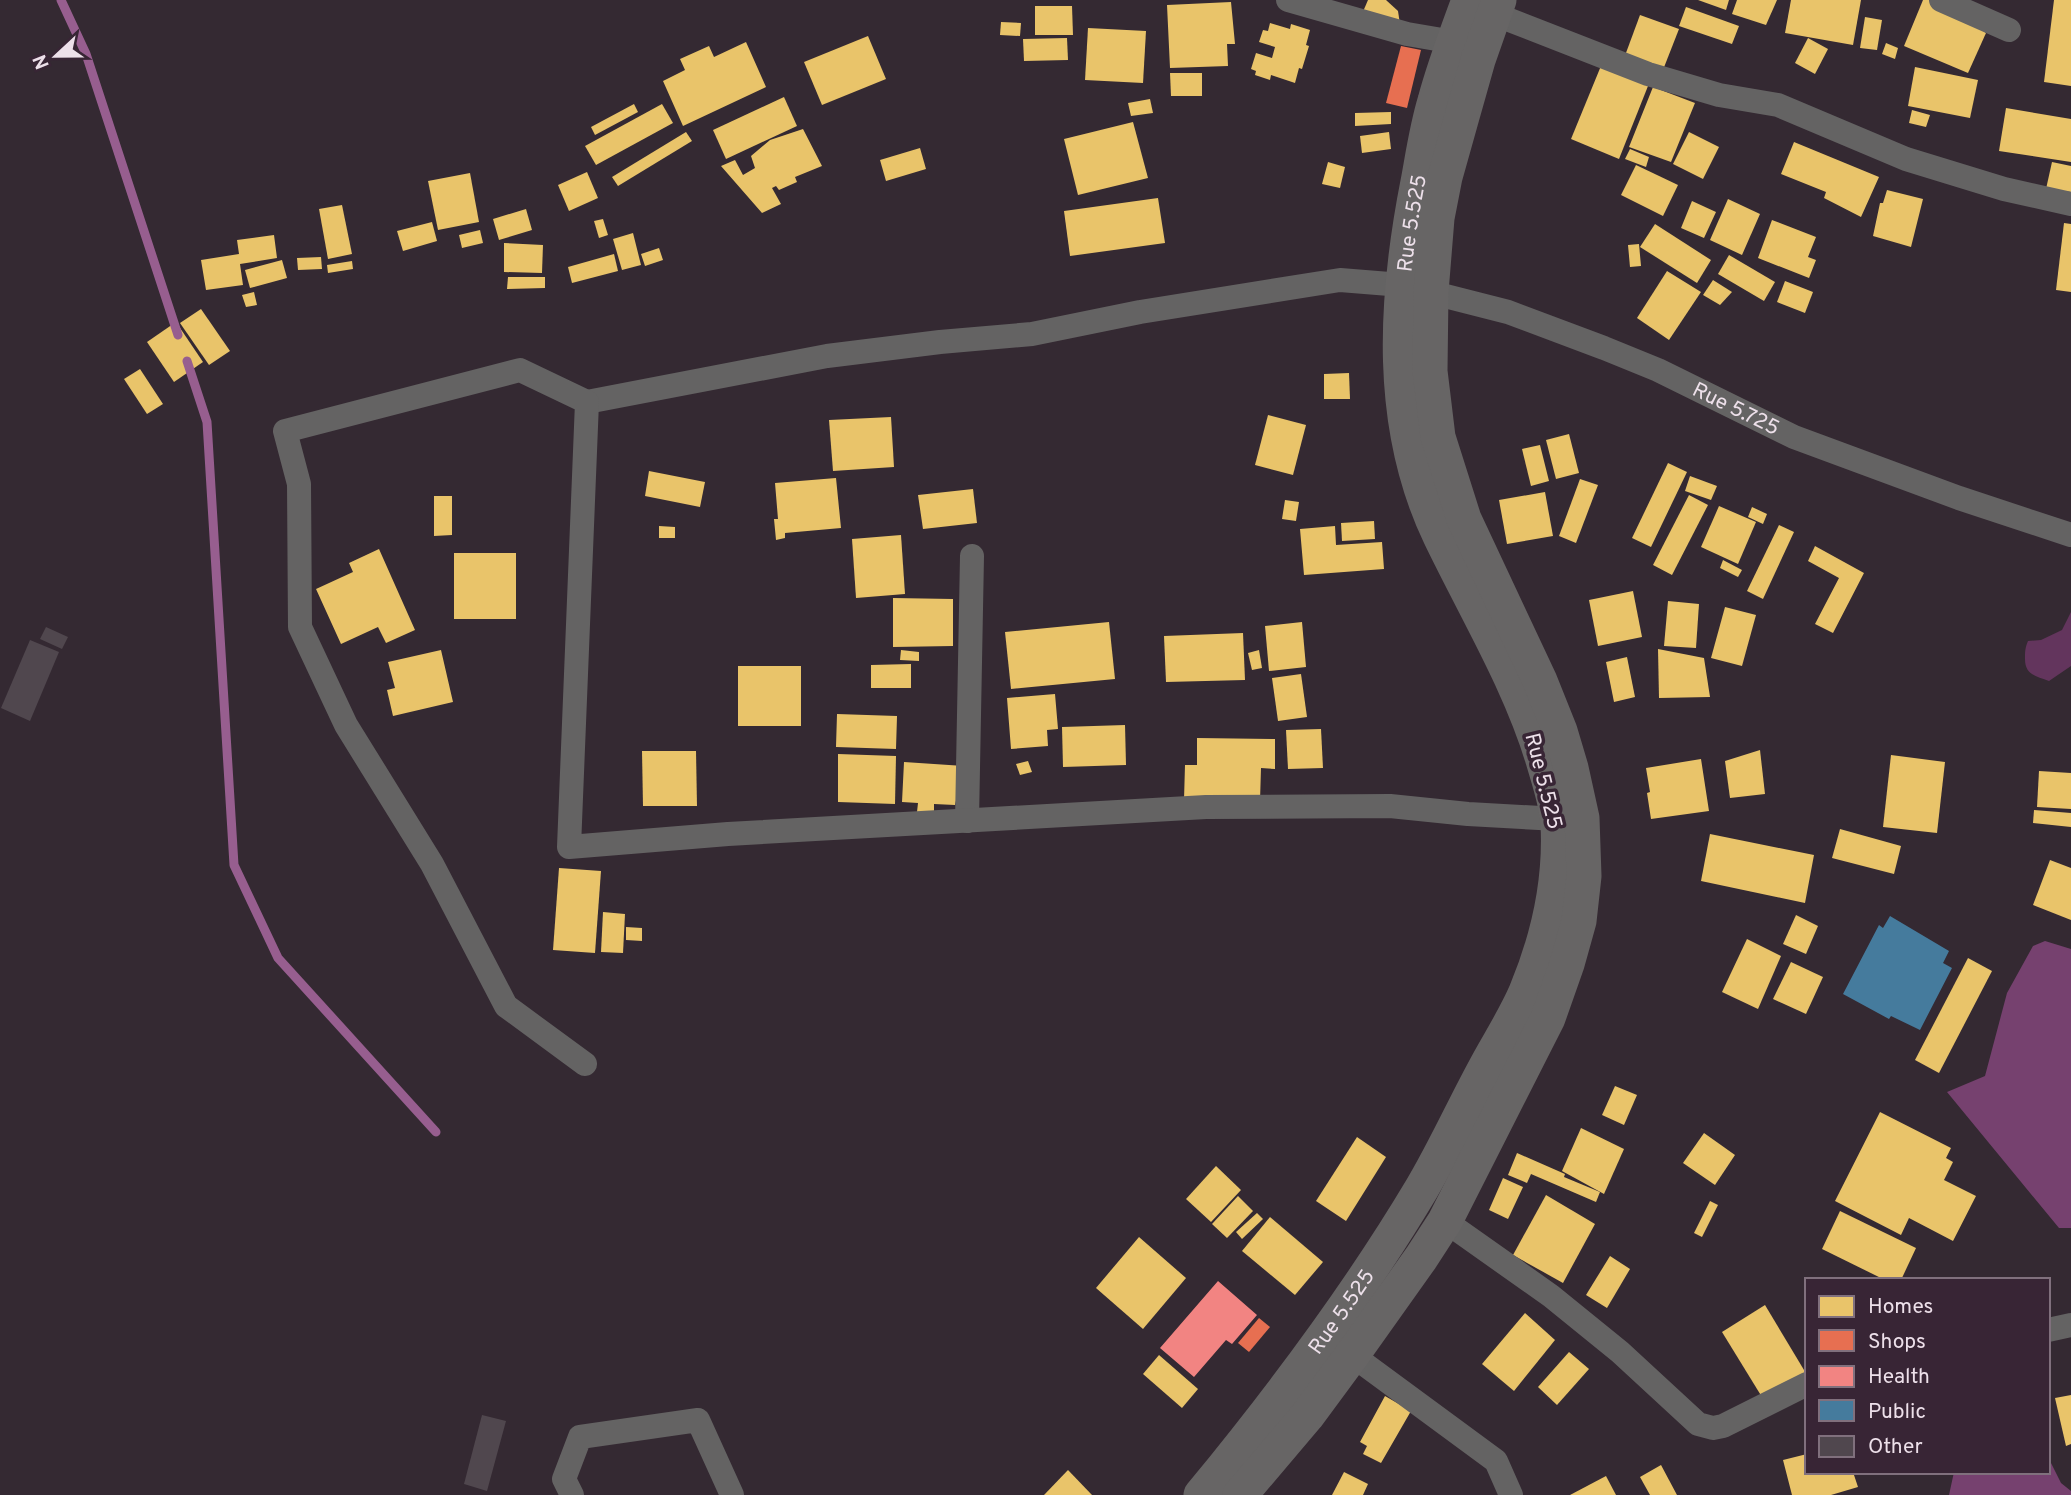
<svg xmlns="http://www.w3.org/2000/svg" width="2071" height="1495" font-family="Overpass,sans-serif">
<rect width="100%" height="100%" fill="#342932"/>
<path fill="#63355d" d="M2071 612V666L2049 681C2036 676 2025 675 2025 659 2025 652 2025 648 2028 641L2041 640 2062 630Z"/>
<g fill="#76416f">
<polygon points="2045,941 2071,949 2071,1228 2059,1228 1947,1092 1985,1076 2007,993 2033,946"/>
<polygon points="2048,1457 2061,1483 2071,1491 2071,1495 1949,1495 1954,1472 2048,1472"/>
</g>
<g fill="#e9c46a">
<polygon points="1368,0 1386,0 1398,11 1401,31 1362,14"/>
<polygon points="1698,0 1729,0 1726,10"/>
<polygon points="1737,0 1777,0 1766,25 1732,14"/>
<polygon points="1791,0 1861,0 1853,45 1785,33"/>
<polygon points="1923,0 1929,0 1961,13 1986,33 1968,73 1904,46"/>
<polygon points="2054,0 2071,0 2071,86 2044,82"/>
<polygon points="1231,2 1235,44 1227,44 1228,66 1170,68 1167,5"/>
<polygon points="1035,6 1072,6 1073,35 1035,35"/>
<polygon points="1686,7 1739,26 1732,44 1679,26"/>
<polygon points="1640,15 1679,29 1661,75 1623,61"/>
<polygon points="1865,17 1882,20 1877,50 1860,48"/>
<polygon points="1001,22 1021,23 1020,36 1000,35"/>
<polygon points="1270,23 1290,29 1291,24 1310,30 1306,45 1309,46 1302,69 1299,68 1295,83 1271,75 1270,80 1255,75 1256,71 1251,69 1256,53 1272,58 1275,47 1259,42 1263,30 1268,31"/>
<polygon points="1088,28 1146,31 1143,83 1085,80"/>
<polygon points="868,36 886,79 822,105 804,62"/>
<polygon points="1067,38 1068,60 1024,61 1023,39"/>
<polygon points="1808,38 1828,49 1815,74 1795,63"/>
<polygon points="746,42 766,87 683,126 663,81 685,70 680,59 709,46 714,57"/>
<polygon points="1886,43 1898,48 1895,59 1882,54"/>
<polygon points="1603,61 1650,81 1619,159 1571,139"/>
<polygon points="1915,67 1978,80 1970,118 1908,106"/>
<polygon points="1170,73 1202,73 1202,96 1171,96"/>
<polygon points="1653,87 1695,103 1671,162 1629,147"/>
<polygon points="784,97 797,126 726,159 713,130"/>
<polygon points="1150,99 1153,113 1131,116 1128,103"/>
<polygon points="634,104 638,112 595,135 591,127"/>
<polygon points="662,104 673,123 596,165 585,146"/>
<polygon points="2006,108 2071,119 2071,162 1999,151"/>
<polygon points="1912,110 1930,115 1926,127 1909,123"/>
<polygon points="1391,112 1391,124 1355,126 1355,113"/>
<polygon points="1133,122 1148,178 1078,195 1064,139"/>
<polygon points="803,129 822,166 795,177 797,182 779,190 776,186 772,188 781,204 762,213 721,166 735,160 743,175 755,168 751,156 770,140"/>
<polygon points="686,132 692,141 618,186 612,177"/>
<polygon points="1389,132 1391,149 1362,153 1360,136"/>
<polygon points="1689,132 1719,147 1703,179 1673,164"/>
<polygon points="1794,142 1879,177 1861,217 1824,198 1826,192 1781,174"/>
<polygon points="920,148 926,169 886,181 880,160"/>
<polygon points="1630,149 1649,157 1646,167 1625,159"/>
<polygon points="1328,162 1345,167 1340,188 1322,184"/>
<polygon points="2052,162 2071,166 2071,192 2046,189"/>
<polygon points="1636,165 1678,185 1663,216 1621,195"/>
<polygon points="587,172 598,198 569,211 558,185"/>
<polygon points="470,173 479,222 438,230 428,181"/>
<polygon points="1887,190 1923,199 1911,247 1873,236 1880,203 1883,203"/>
<polygon points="1158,198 1165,243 1070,256 1064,211"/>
<polygon points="1728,199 1760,214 1742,255 1710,240"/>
<polygon points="1692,201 1716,212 1704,238 1681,228"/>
<polygon points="342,205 352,254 328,259 319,209"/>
<polygon points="526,209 532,230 499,240 493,219"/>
<polygon points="603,219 608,235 599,238 594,221"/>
<polygon points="1772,220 1816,237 1808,257 1816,260 1809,278 1758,258"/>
<polygon points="432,222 437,241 403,251 397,231"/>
<polygon points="2064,223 2071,224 2071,292 2056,290"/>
<polygon points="1655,224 1711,260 1697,283 1640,247"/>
<polygon points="480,230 483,243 462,248 459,235"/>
<polygon points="633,233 641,265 622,270 613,239"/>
<polygon points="274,235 277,258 240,264 243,285 206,290 201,260 239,254 237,240"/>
<polygon points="504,243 543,245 542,273 504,272"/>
<polygon points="1639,244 1641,266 1630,267 1628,245"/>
<polygon points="659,248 663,260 645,266 641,254"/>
<polygon points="614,254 618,271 572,283 568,267"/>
<polygon points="1729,255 1775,282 1764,301 1718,274"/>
<polygon points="321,257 322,269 298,270 297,258"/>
<polygon points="282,260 287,278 250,288 245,270"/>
<polygon points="352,261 353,269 328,273 327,265"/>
<polygon points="1667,271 1701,292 1669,340 1637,318"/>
<polygon points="508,277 545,277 545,288 507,289"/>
<polygon points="1713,280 1732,292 1720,305 1703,295"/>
<polygon points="1785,281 1813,292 1805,313 1777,302"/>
<polygon points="254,292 257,305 246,307 242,295"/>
<polygon points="201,309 230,351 209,365 180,323"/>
<polygon points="176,322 203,362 174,382 147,342"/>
<polygon points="140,369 163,404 147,414 124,379"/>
<polygon points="1349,373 1350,399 1324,399 1324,374"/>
<polygon points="1268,415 1306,425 1293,475 1255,465"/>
<polygon points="891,417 894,467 833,471 829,420"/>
<polygon points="1569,434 1579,473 1556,479 1546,440"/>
<polygon points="1540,445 1549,481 1531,486 1522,449"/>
<polygon points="1668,463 1687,472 1651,547 1632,538"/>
<polygon points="649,471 705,482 700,507 645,496"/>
<polygon points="1690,476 1717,486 1711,500 1685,491"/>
<polygon points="836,478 841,528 785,533 785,538 776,540 774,519 778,519 775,483"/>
<polygon points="1580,479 1598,485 1576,543 1559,536"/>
<polygon points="973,489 977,523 923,529 918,495"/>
<polygon points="1545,492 1553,536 1507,544 1499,500"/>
<polygon points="1689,495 1708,505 1672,575 1653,565"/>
<polygon points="434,496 452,496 452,535 434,536"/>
<polygon points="1285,500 1299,502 1296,521 1282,519"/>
<polygon points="1719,506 1756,522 1738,564 1701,547"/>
<polygon points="1752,507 1767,514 1763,524 1748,517"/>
<polygon points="1374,521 1375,539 1342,541 1341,523"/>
<polygon points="1779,525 1794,532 1763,599 1747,591"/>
<polygon points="659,526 675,527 675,538 659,538"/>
<polygon points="1335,526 1336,545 1382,542 1384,569 1304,575 1300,529"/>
<polygon points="901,535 905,594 856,598 852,539"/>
<polygon points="1815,546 1864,573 1833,633 1815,624 1839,578 1808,561"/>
<polygon points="379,549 415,630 386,643 378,627 341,644 316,589 353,572 349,563"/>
<rect x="454" y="553" width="62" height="66"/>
<polygon points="1723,560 1742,570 1738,577 1720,568"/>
<polygon points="1633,591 1642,637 1598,646 1589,600"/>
<polygon points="893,598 953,599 953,646 893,647"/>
<polygon points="1668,601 1699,604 1696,648 1664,646"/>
<polygon points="1725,607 1756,615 1742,666 1711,658"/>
<polygon points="1109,622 1115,679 1011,689 1005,632"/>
<polygon points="1302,622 1306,667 1269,671 1265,626"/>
<polygon points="1243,633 1245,680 1166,682 1164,636"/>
<polygon points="1658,649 1704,658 1710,697 1659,698"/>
<polygon points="441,650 453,702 393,716 387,690 395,688 388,662"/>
<polygon points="901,650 919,652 919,661 900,660"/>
<polygon points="1259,650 1262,668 1252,670 1248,653"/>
<polygon points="1627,657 1635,697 1614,702 1606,662"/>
<polygon points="911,664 911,688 871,688 871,665"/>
<rect x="738" y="666" width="63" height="60"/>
<polygon points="1301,674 1307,717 1278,721 1272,678"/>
<polygon points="1055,694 1058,729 1047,730 1048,746 1011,749 1007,698"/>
<polygon points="837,714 897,716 896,749 836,747"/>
<polygon points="1125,725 1126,765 1063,767 1062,727"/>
<polygon points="1321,729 1323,768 1288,769 1286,730"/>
<polygon points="1197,738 1275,739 1275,769 1261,768 1260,801 1184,800 1185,765 1197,765"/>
<polygon points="1760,750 1765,794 1730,798 1725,761"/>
<polygon points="642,751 696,751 697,806 643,806"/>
<polygon points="838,754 896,756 895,804 838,802"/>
<polygon points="1891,755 1945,762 1937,833 1883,827"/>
<polygon points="1701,759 1709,811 1651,819 1647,793 1650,792 1646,768"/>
<polygon points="1028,761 1032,772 1020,775 1016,764"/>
<polygon points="904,762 964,766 955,805 934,804 934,814 917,812 918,803 902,802"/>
<polygon points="2039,771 2071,773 2071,809 2037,807"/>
<polygon points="2034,810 2071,813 2071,827 2033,823"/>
<polygon points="1840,829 1901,846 1894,874 1832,858"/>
<polygon points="1710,834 1814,855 1805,903 1701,881"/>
<polygon points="2050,860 2071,868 2071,920 2033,905"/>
<polygon points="559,868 601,871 595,953 553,950"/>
<polygon points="603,912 625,914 623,953 601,952"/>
<polygon points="1796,915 1818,926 1806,954 1783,944"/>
<polygon points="626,927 642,928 642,941 626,940"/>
<polygon points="1747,939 1781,956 1758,1009 1722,992"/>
<polygon points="1968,958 1992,971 1939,1073 1915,1060"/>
<polygon points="1791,962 1823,977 1806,1014 1773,999"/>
<polygon points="1615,1086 1637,1095 1624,1125 1602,1115"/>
<polygon points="1880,1112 1951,1148 1946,1158 1953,1162 1944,1180 1976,1196 1953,1241 1909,1218 1901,1235 1835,1201"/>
<polygon points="1581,1128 1624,1149 1604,1194 1562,1171"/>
<polygon points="1704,1133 1735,1155 1715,1185 1683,1163"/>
<polygon points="1357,1137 1386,1157 1346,1221 1316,1201"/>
<polygon points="1517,1153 1565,1174 1564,1177 1600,1192 1596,1202 1531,1174 1527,1183 1508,1175"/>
<polygon points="1216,1166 1241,1190 1211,1222 1186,1199"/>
<polygon points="1503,1178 1523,1187 1508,1219 1489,1210"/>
<polygon points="1546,1195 1595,1224 1563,1283 1513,1255"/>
<polygon points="1238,1196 1253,1211 1227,1238 1212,1224"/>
<polygon points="1710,1201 1718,1205 1702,1237 1694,1233"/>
<polygon points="1840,1211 1916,1248 1901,1280 1885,1280 1822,1249"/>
<polygon points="1257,1213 1263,1219 1242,1239 1236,1232"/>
<polygon points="1270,1217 1323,1262 1295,1295 1242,1251"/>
<polygon points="1139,1237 1186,1278 1143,1329 1096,1288"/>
<polygon points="1610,1256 1630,1269 1607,1308 1586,1295"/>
<polygon points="1765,1305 1807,1375 1765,1402 1722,1332"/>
<polygon points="1525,1313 1555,1340 1514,1391 1482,1364"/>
<polygon points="1569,1352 1589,1369 1557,1405 1538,1387"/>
<polygon points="1159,1355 1198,1389 1182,1408 1143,1374"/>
<polygon points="2071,1395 2071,1444 2066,1446 2055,1398"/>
<polygon points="1385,1396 1411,1411 1381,1463 1363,1454 1367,1446 1360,1442"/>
<polygon points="1807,1454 1807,1472 1853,1472 1858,1487 1831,1495 1792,1495 1783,1460"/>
<polygon points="1661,1465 1677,1495 1650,1495 1640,1477"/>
<polygon points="1068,1470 1092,1495 1044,1495"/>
<polygon points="1344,1472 1368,1484 1363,1495 1332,1495"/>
<polygon points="1606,1476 1616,1495 1570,1495"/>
</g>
<g fill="#e76f51">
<polygon points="1401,46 1421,50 1407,108 1386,103"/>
<polygon points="1259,1318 1270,1327 1249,1352 1238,1343"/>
</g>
<polygon fill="#f28482" points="1218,1281 1257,1315 1232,1344 1226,1340 1194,1377 1160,1348"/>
<polygon fill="#457b9d" points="1890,916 1949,951 1943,963 1952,968 1920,1030 1891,1016 1889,1019 1843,994 1879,925 1883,928"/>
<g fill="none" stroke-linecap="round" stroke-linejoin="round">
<g stroke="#975e8f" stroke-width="9">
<polyline points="61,0 86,54 178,335"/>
<polyline points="187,361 207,422 234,865 278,958 436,1132"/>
</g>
</g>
<g fill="#50474e">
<polygon points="46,627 68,637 62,649 40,639"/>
<polygon points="30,640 59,652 30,721 1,708"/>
<polygon points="482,1415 506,1421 487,1491 464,1484"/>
</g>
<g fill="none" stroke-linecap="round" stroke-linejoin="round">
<g stroke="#646363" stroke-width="24">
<polyline points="1288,0 1407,34 1454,42"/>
<polyline points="1941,0 2009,30"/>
<polyline points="1494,14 1648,74 1719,95 1778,105 1906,159 2004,189 2071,204"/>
<path id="s1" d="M587 402 827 356 940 342 1032 334 1140 312 1340 280 1402 285 1508 312 1604 348 1658 370 1794 437 1959 498 2071 535"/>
<polyline points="967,821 972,556"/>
<polyline points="585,1064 506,1006 432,864 346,725 300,627 299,484 285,431 520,370 587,402 569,847 728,834 1206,807 1390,806 1468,814 1558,819"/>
<polyline points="1445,1221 1551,1296 1620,1352 1698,1424 1713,1428 1723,1426 1807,1384"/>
<polyline points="2048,1330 2071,1325"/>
<polyline points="1352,1355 1496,1461 1511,1495"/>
<polyline points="572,1495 564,1479 580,1437 698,1420 732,1495"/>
</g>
<g stroke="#676565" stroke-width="35">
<path id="s2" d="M1201 1495C1281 1398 1357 1297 1422 1188 1444 1151 1462 1111 1483 1072 1497 1045 1514 1020 1526 992 1548 939 1561 882 1558 824 1557 803 1549 781 1543 760 1519 681 1476 611 1440 536 1387 425 1395 299 1418 182 1423 155 1427 127 1435 101 1444 67 1457 33 1469 0"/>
<polyline points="1240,1495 1307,1416 1352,1355 1421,1258 1445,1221 1548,1018 1567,964 1579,921 1584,876 1582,818 1571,768 1560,731 1540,681 1464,519 1438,437 1430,371 1431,292 1437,218 1445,177 1461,120 1478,60 1499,0"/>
</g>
</g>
<g text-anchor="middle" stroke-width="7" stroke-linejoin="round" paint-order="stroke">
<g font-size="21" fill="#ede0ea" stroke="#382535">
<text dy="7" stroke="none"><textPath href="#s2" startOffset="1405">Rue 5.525</textPath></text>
<text dy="7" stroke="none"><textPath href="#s1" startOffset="1183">Rue 5.725</textPath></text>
<text transform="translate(1544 781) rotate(76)" y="7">Rue 5.525</text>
<text dy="7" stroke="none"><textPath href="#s2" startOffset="231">Rue 5.525</textPath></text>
</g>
</g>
<rect x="1805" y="1278" width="245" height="196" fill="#382535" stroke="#80707d" stroke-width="2"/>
<rect x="1819" y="1296" width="35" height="21" fill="#e9c46a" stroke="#80707d" stroke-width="2"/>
<text x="1868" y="1313" font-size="21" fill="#ede0ea">Homes</text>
<rect x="1819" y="1330" width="35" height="21" fill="#e76f51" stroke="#80707d" stroke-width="2"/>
<text x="1868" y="1348" font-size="21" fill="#ede0ea">Shops</text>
<rect x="1819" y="1366" width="35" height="21" fill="#f28482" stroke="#80707d" stroke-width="2"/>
<text x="1868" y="1383" font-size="21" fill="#ede0ea">Health</text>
<rect x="1819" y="1400" width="35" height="21" fill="#457b9d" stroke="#80707d" stroke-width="2"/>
<text x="1868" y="1418" font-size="21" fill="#ede0ea">Public</text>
<rect x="1819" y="1436" width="35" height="21" fill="#50474e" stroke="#80707d" stroke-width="2"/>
<text x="1868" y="1453" font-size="21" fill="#ede0ea">Other</text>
<g transform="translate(56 56) rotate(248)" stroke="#382535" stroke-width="5" paint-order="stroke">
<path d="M0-5L12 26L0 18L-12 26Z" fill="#ede0ea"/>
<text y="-10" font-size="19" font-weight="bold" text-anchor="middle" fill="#ede0ea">N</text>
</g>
</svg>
